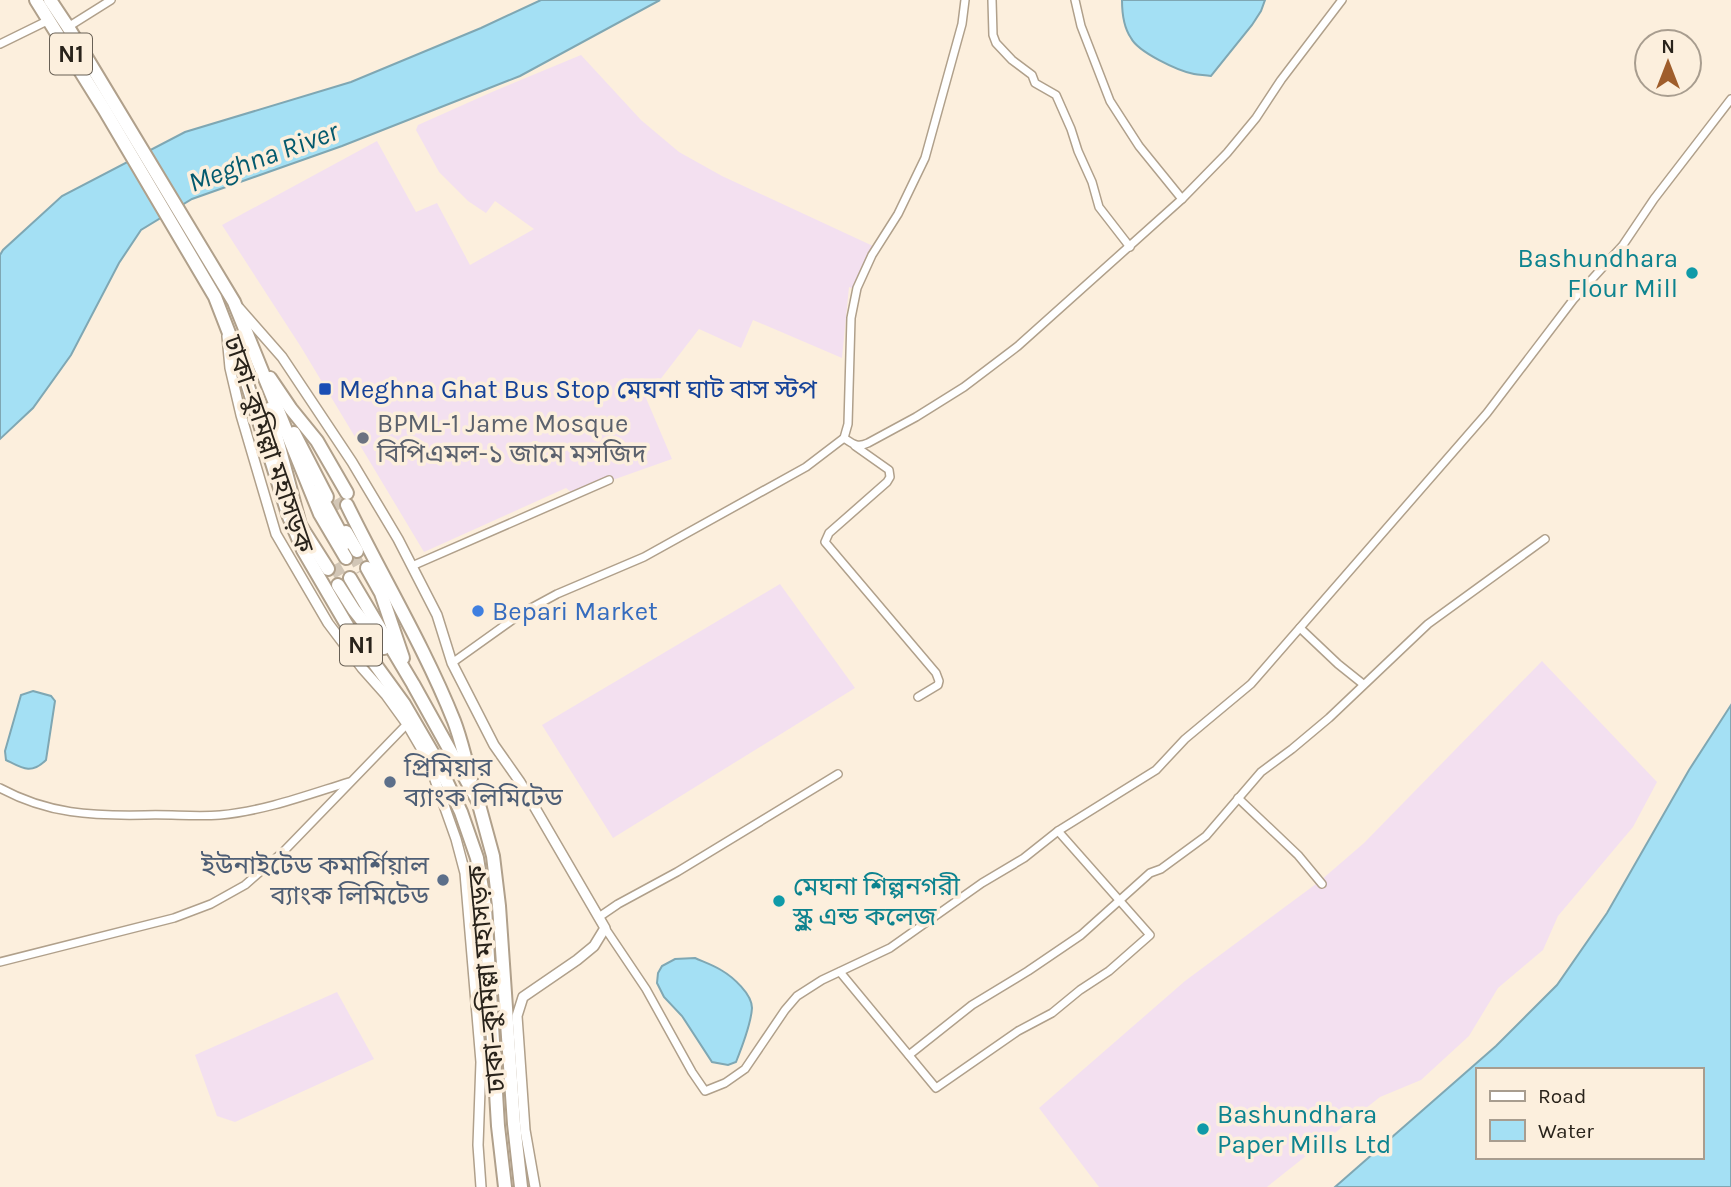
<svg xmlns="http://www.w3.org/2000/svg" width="1731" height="1187" font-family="Karla,'Noto Sans Bengali',sans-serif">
<rect width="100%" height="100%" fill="#fcefdd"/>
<g fill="#f3e0f0">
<polygon points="581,55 641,120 679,152 722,176 873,246 861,292 849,287 842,358 753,320 741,348 699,329 646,398 672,459 573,494 566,488 424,552 301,347 222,225 377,141 416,212 437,203 470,265 534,229 495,201 486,213 468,201 439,172 416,130 418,125 492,92"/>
<polygon points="780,584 855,688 613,838 542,725"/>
<polygon points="1542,661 1657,782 1633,827 1558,916 1543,950 1498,988 1469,1036 1421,1080 1380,1097 1267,1187 1099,1187 1039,1108 1185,981 1320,881 1364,843"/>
<polygon points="337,992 374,1059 235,1122 217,1116 195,1055"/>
</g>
<g fill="#a4e0f4" stroke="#7fa7b3" stroke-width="2" fill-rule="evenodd">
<polygon points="541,0 660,0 520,76 342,146 192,199 141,230 119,263 71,355 33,408 0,439 0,255 3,250 62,196 185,132 351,82 481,28"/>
<path d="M1122 0H1265L1261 11 1252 25 1211 76C1205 75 1199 75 1194 74 1178 71 1138 52 1131 38 1124 28 1122 12 1122 0Z"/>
<path d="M33 691 51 696 55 701 46 760C31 775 22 768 6 760L5 751 21 695Z"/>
<path d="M1731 705V1187H1335L1496 1046 1557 985 1607 913 1689 770ZM1477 1070H1701V1157H1477Z"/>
<path d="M695 958C704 962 713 965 721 970 733 977 752 994 752 1008 751 1024 742 1047 736 1062L728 1065 712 1062 682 1016 664 997 657 983 658 973 662 966 675 959Z"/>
</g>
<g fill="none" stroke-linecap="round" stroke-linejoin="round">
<g stroke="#d2c6b6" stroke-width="12" stroke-dasharray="12 6" stroke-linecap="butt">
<polyline points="335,500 340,509"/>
<polyline points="353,554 362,571"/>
<polyline points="334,565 344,582"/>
</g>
<g stroke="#b0a08b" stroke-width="10">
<g id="minor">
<polyline points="992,0 993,35 996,43 1012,60 1032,75 1035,83 1056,95 1071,129 1078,151 1092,182 1099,207 1130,247"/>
<polyline points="1075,0 1081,26 1110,101 1139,146 1182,199"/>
<polyline points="68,27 111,0"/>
<polyline points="0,44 49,20"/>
<path d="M844 438C853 444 857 448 868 443L916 417 964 387 1018 346 1182 199 1227 153 1256 118 1281 80 1342 0"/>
<polyline points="855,446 889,470 890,477 887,482 829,533 825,542 936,673 939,681 938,685 918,697"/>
<polyline points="412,566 609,480"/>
<polyline points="1300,628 1338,664 1363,684"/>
<polyline points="452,663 522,613 557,594 644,557 806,467 844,438 848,424 851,318 857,288 872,255 898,214 925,158 962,24 965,0"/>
<path d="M0 788C48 814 92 816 145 815 170 814 195 817 220 815 264 811 307 795 349 782"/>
<polyline points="1238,798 1298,855 1322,884"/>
<polyline points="599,917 618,904 677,872 838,774"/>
<polyline points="605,928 646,989 692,1072 705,1091 725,1083 745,1069 785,1010 797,996 822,980 890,948 982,883 1024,858 1058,831 1156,770 1185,739 1251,684 1487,413 1573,300 1623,245 1654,199 1731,99"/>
<polyline points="0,962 174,918 211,904 245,885 284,851 407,724"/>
<polyline points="840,972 936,1088 1018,1031 1052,1013 1080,990 1109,971 1150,935 1058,831"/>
<polyline points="909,1055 972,1005 1028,971 1081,935 1150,873 1161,869 1206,836 1261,772 1292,749 1329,718 1428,624 1545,539"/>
</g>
</g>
<g stroke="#b0a08b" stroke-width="12">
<g id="tertiary">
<polyline points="239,308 282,357 352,462 398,539 437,615 452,663 494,745 520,782 605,928 594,946 577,960 523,997 517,1016 525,1130 535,1187"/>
<polyline points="227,336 230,368 241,415 276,534 328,623 362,668 386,695 407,724 428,760 456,839 465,873 481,1062 478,1145 481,1187"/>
</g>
</g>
<g stroke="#b0a08b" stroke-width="16">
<g id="trunk">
<polyline points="36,0 104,109 215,297 241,364 289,517 303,550 348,627 404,704 436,759 461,812 477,858 485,907 498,1126 505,1187"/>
<polyline points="50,0 68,27 234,302 320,514 346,558"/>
<polyline points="270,378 291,409 317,441 347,493"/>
<polyline points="269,409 300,525 328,569"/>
<polyline points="294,433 327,497"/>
<polyline points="318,491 346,543"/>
<path d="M347 505C382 577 424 646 454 721 461 739 465 759 471 778"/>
<polyline points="346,532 357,551"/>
<polyline points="367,568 381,593 403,658"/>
<polyline points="350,578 413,684 478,801 493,856 499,906 514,1124 521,1187"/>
<polyline points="338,585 354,610 384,648"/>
</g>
</g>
<use href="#minor" stroke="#fff" stroke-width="7"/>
<use href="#tertiary" stroke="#fff" stroke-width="9"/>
<use href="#trunk" stroke="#fff" stroke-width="12"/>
</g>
<g fill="#0f9aa8" stroke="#fcefdd" stroke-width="2.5">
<circle cx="1692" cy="273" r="7"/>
<circle cx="779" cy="901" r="7"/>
<circle cx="1203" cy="1129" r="7"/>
</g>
<rect fill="#1a4fb4" stroke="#fcefdd" stroke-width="2.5" x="318" y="382" width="14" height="14" rx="3.5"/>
<circle fill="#6b7280" stroke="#fcefdd" stroke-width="2.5" cx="363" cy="438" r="7"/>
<circle fill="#3f7fe0" stroke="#fcefdd" stroke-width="2.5" cx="478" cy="611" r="7"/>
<g fill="#5c6f8a" stroke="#fcefdd" stroke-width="2.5">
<circle cx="390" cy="782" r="7"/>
<circle cx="443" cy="880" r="7"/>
</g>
<g text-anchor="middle" stroke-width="7" stroke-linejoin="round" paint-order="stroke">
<g fill="#fcefdd" stroke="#686055" stroke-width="2">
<rect x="50" y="33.5" width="42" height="41" rx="5"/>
<rect x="340" y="624.5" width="42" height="41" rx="5"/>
</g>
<g font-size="24" font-weight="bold" fill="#29231b">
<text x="71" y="62">N1</text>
<text x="361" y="653">N1</text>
</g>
<g font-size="26" fill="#0d838f" stroke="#fcefdd" text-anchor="start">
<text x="1678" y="267" text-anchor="end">Bashundhara<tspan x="1678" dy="30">Flour Mill</tspan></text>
<text x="793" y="895">মেঘনা শিল্পনগরী<tspan x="793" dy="30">স্কুল এন্ড কলেজ</tspan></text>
<text x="1217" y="1123">Bashundhara<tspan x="1217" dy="30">Paper Mills Ltd</tspan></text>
</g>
<g font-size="26" fill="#164399" stroke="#fcefdd" text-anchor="start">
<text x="339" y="398">Meghna Ghat Bus Stop মেঘনা ঘাট বাস স্টপ</text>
</g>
<g font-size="26" fill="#5b616d" stroke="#fcefdd" text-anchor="start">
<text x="377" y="432">BPML-1 Jame Mosque<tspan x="377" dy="30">বিপিএমল-১ জামে মসজিদ</tspan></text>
</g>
<g font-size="26" fill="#29231b" stroke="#fcefdd">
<text transform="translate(269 444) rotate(71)" y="9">ঢাকা–কুমিল্লা মহাসড়ক</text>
<text transform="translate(486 979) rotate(-95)" y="9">ঢাকা–কুমিল্লা মহাসড়ক</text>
</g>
<g font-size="26" fill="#366cbe" stroke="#fcefdd" text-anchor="start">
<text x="492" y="620">Bepari Market</text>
</g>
<g font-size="26" fill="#4e5e75" stroke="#fcefdd" text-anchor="start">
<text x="404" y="776">প্রিমিয়ার<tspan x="404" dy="30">ব্যাংক লিমিটেড</tspan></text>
<text x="429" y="874" text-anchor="end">ইউনাইটেড কমার্শিয়াল<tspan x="429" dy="30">ব্যাংক লিমিটেড</tspan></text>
</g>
<g font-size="28" font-style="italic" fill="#045a6e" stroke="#fcefdd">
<text transform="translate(263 156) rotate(-20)" y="10">Meghna River</text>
</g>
</g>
<rect x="1476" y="1068" width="228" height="91" fill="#fcefdd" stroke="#a89d8f" stroke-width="2"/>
<rect x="1490" y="1091" width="35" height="10" fill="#ffffff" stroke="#a89d8f" stroke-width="2"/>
<text x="1538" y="1103" font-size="21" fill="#29231b">Road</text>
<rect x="1490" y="1120" width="35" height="21" fill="#a4e0f4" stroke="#a89d8f" stroke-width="2"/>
<text x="1538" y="1138" font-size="21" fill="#29231b">Water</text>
<g transform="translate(1668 63)"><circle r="33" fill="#fcefdd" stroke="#a89d8f" stroke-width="2"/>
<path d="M0-5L12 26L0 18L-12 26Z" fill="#9f5d2b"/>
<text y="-10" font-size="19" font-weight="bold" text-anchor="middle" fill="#29231b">N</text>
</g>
</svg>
